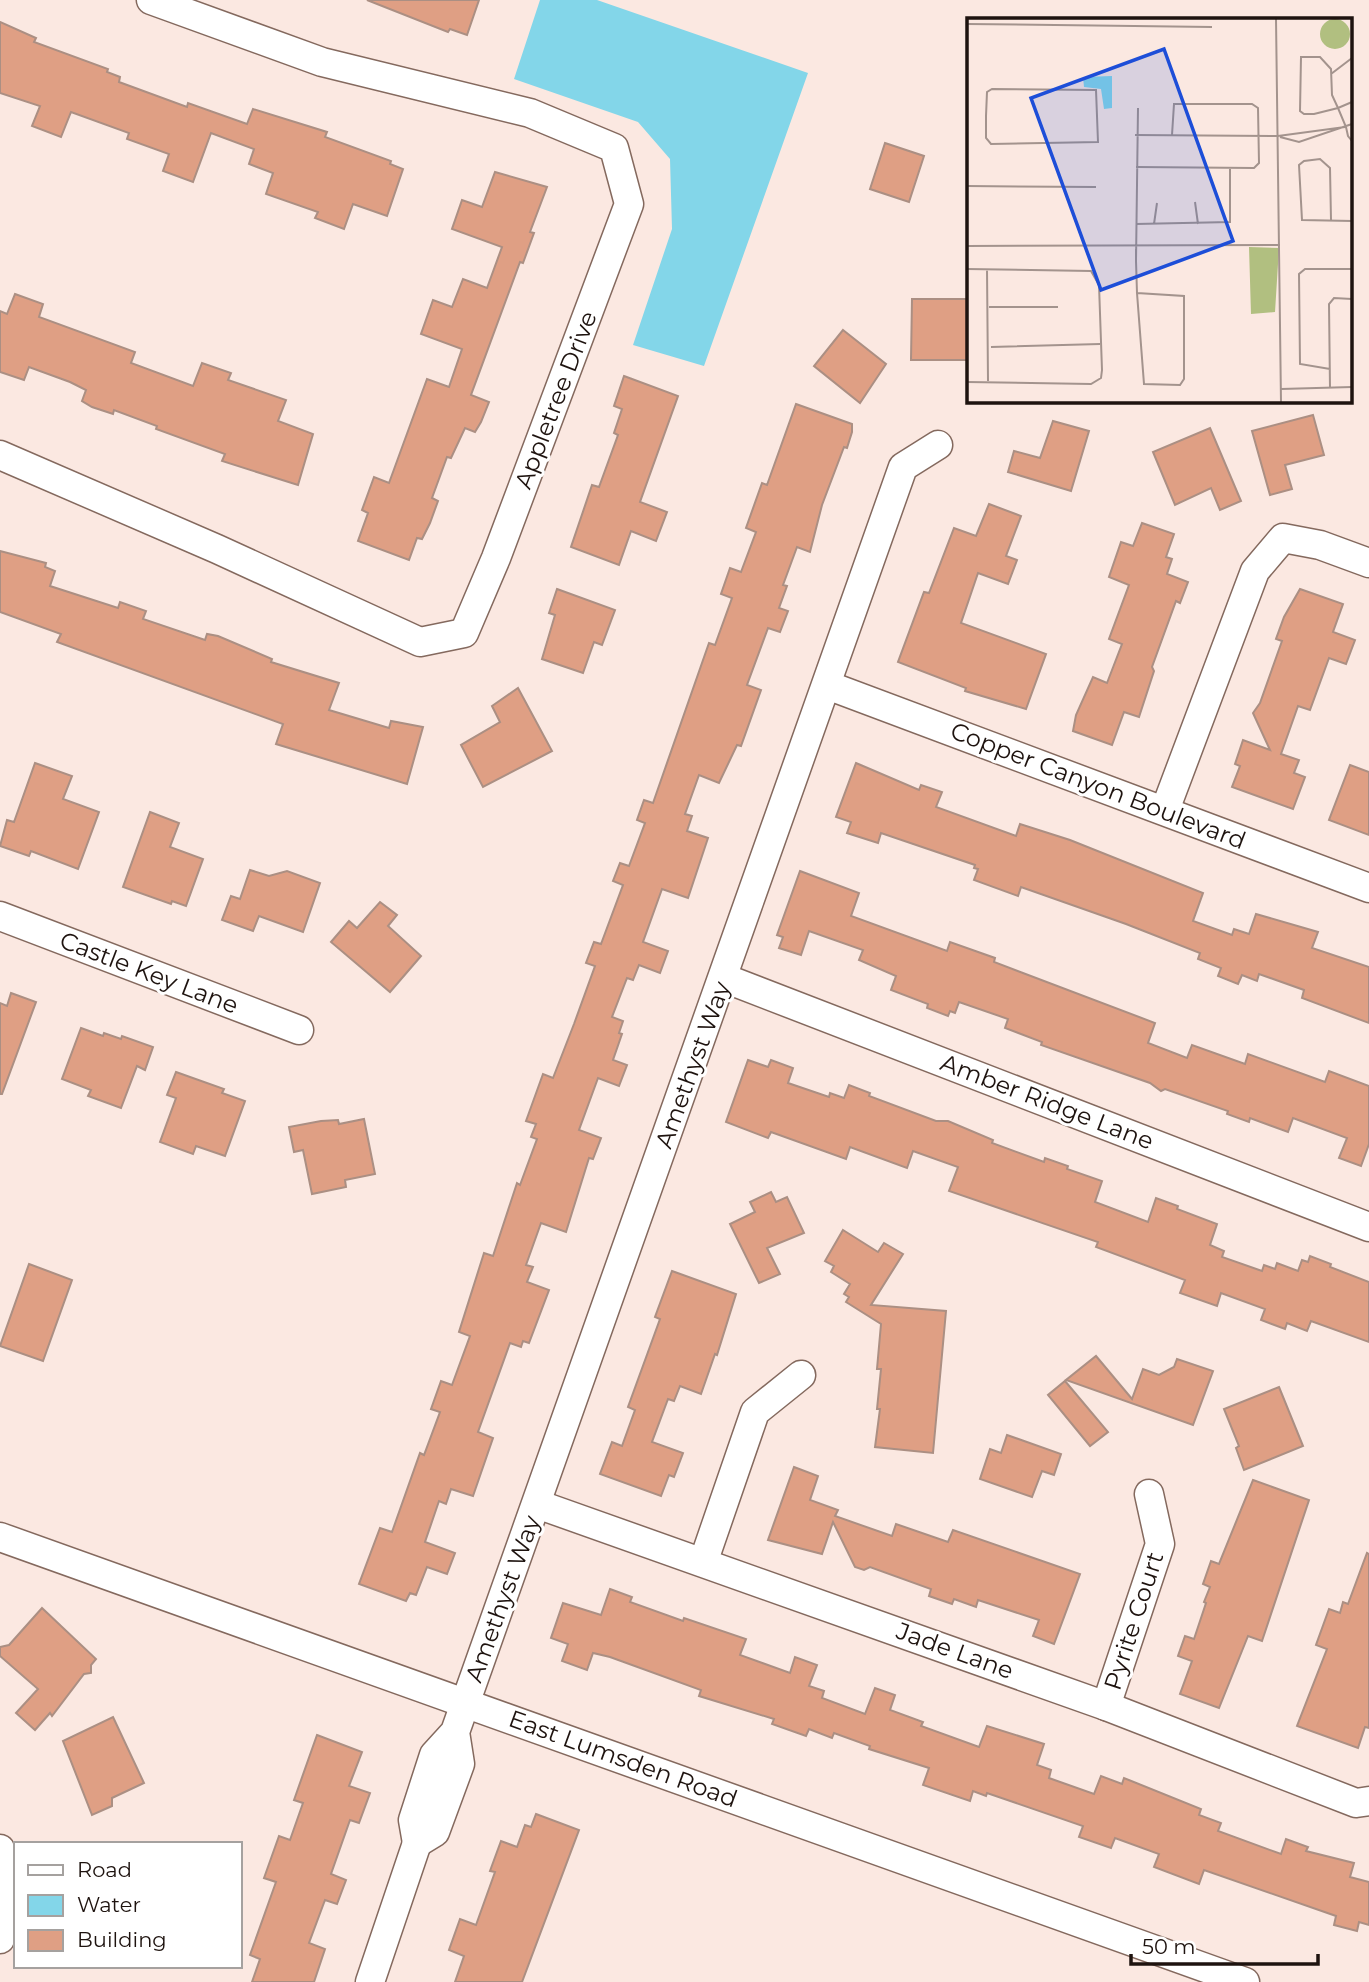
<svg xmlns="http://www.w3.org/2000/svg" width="1369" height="1982" font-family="Montserrat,sans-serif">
<rect width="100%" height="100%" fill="#fbe8e1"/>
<polygon fill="#83d6e9" points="540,0 597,0 808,73 704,366 633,345 672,229 670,159 638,122 514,79"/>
<g fill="#df9f84" stroke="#ab8f83" stroke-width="2">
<polygon points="367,0 479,0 467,35 450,29 448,32"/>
<polygon points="0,22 36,38 34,42 108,69 107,72 120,77 119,82 187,107 188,103 247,124 253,109 327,132 325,137 391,161 390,164 403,169 387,216 353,204 344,229 315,218 318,212 266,194 273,173 249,164 254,149 211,133 193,182 163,171 169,154 127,139 129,133 71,112 61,137 32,126 40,106 0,93"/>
<polygon points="885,143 924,156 909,202 870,189"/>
<polygon points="495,172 547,187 530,232 534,233 523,263 520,262 471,395 489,402 481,422 475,432 465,428 451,458 447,457 432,498 438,501 430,523 422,539 417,538 409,560 358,541 368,513 362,510 374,477 389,483 427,379 449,387 462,349 421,334 433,300 452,307 463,279 487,288 502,247 452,229 462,200 482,207"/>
<polygon points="15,294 43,304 39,317 135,352 131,363 193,386 202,363 231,373 228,380 286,400 278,421 313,434 298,485 222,461 225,454 156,429 157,426 114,410 113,414 92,407 82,401 86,390 70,382 29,367 24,380 0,372 0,311 7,314"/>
<polygon points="912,299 968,299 968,360 911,360"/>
<polygon points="843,330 886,364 860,403 814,366"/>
<polygon points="624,376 678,396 640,502 667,512 656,541 631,531 619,565 571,547 592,485 599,487 618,435 614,433 622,409 614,406"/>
<polygon points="796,404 852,424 852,432 847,448 844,447 822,505 810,552 797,547 783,585 787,586 779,608 788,611 780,632 768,628 747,685 761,690 741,746 737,745 719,783 699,775 685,814 692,816 687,831 708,838 688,898 662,889 643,942 668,951 660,973 639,965 633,980 627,978 612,1017 623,1021 619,1033 622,1034 613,1060 627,1065 619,1086 598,1078 579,1130 601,1138 593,1159 589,1158 566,1232 541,1223 526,1265 533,1267 527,1282 549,1290 529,1343 523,1341 521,1347 510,1343 478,1432 493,1438 473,1496 451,1489 446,1504 439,1501 425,1542 455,1553 447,1574 427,1567 416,1595 410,1593 406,1601 359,1584 380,1528 392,1532 420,1453 424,1455 440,1412 431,1409 441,1381 452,1385 470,1336 459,1332 484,1253 493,1256 517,1183 520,1185 537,1139 531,1137 536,1124 526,1121 543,1074 553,1078 574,1024 595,966 586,963 594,942 601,944 623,885 613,881 620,863 629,866 645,823 637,820 644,800 653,803 709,643 715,645 732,598 721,594 730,568 741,572 756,532 746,528 762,483 767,485"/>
<polygon points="1313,415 1324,455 1285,465 1292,489 1270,495 1252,431"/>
<polygon points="1053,421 1089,431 1071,491 1008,472 1014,451 1040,458"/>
<polygon points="1210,428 1241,501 1220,510 1211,488 1175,505 1153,452"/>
<polygon points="989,504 1021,516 1006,556 1017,560 1008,584 978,573 961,623 1046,654 1026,709 965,691 966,688 898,662 924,592 929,593 954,528 976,536"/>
<polygon points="1142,523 1174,534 1166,557 1172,559 1167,574 1188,582 1180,603 1176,601 1152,667 1154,671 1139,717 1124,712 1112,745 1073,731 1076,715 1093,677 1107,683 1122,644 1109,639 1129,585 1109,577 1121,542 1133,546"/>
<polygon points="0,551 46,563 45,567 55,571 50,586 118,608 120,602 146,611 143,619 205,640 207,634 218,636 272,659 271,662 339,683 329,710 389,728 391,721 423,727 407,784 276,744 283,724 57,642 61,634 0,612"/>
<polygon points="557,589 615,610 602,645 594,642 583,673 542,659 555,615 549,613"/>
<polygon points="1300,589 1343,604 1333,632 1355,640 1346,664 1329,658 1310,710 1298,706 1281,754 1299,760 1294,773 1305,777 1293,809 1232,787 1240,766 1235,764 1243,740 1270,750 1253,713 1260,703 1282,641 1276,639 1284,617"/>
<polygon points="518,688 552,751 483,787 461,745 500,722 492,706"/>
<polygon points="35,763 72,776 63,799 99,812 78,869 31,851 29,856 0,846 7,820 14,822"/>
<polygon points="856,763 919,790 921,785 942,792 936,807 1016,836 1020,824 1070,840 1203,893 1193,921 1232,935 1234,929 1249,934 1256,914 1318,932 1312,948 1369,967 1369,1023 1302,998 1304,990 1259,974 1257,981 1242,975 1238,984 1218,976 1221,968 1198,959 1200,953 1126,924 1021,887 1018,896 974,880 978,869 974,868 975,865 881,833 878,843 847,833 851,822 836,817"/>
<polygon points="1350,765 1369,772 1369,835 1329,820"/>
<polygon points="150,812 179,823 170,847 203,859 186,906 172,901 171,904 123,887"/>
<polygon points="250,870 269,876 287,871 320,883 303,932 259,916 253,931 222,920 231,896 240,899"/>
<polygon points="800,871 859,893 851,916 947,951 950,942 995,958 994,962 1155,1023 1148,1043 1187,1058 1192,1045 1245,1064 1248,1054 1325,1082 1329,1071 1369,1086 1369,1144 1361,1166 1339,1158 1347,1138 1293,1118 1288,1132 1250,1118 1249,1122 1227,1114 1228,1111 1165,1089 1161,1091 1150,1083 1041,1045 1042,1042 1005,1028 1008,1019 959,1002 955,1013 950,1011 948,1016 927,1008 928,1004 891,990 896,976 859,960 863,950 809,931 801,955 779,948 783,937 777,935"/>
<polygon points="380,902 397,915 388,926 421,956 390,992 331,942 349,921 357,928"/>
<polygon points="11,993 36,1002 2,1094 0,1094 0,1003 7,1006"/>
<polygon points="81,1028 103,1036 104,1033 121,1039 122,1036 153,1047 145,1070 137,1066 121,1108 88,1096 91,1090 62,1079"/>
<polygon points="748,1060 768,1067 771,1060 793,1068 788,1083 829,1097 830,1093 844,1098 849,1085 870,1093 869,1096 936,1121 948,1121 993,1140 992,1143 1044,1162 1045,1158 1068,1166 1067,1169 1102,1181 1095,1202 1148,1222 1156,1198 1178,1206 1177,1209 1217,1224 1210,1245 1224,1251 1222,1257 1262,1271 1264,1265 1275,1269 1277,1263 1298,1271 1302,1260 1308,1262 1310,1256 1331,1264 1330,1267 1369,1282 1369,1342 1311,1321 1307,1331 1287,1323 1285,1329 1261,1320 1265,1309 1221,1293 1217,1306 1180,1293 1185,1280 1096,1247 1098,1242 949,1191 958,1167 913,1151 907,1168 850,1147 846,1159 771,1132 768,1138 726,1122"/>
<polygon points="176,1072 224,1089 222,1093 245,1101 225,1156 196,1146 193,1154 160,1142 176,1098 167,1095"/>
<polygon points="364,1119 375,1174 345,1180 346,1187 312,1194 303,1150 294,1152 289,1127 321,1121 338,1120 339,1124"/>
<polygon points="771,1192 776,1202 787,1197 804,1233 767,1248 780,1274 759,1283 730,1224 755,1212 750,1202"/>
<polygon points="843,1230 878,1252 884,1243 903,1254 871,1305 946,1311 933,1453 875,1447 880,1409 877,1409 881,1369 877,1369 881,1324 846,1302 849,1297 844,1294 850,1284 831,1272 834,1266 825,1261"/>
<polygon points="29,1264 72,1280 43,1361 0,1346"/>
<polygon points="672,1271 736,1294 717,1355 715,1354 701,1394 680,1386 674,1401 668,1399 652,1442 683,1453 674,1477 669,1475 661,1496 600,1474 612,1442 622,1446 635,1410 628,1407 660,1319 655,1317"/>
<polygon points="1096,1356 1132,1399 1143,1369 1159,1375 1174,1367 1177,1359 1213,1371 1193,1425 1066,1380"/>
<polygon points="1065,1381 1108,1432 1090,1446 1048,1395"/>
<polygon points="1279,1387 1303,1446 1244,1470 1236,1448 1239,1446 1224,1409"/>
<polygon points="1007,1435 1061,1454 1054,1475 1042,1471 1032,1497 980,1479 990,1449 1001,1453"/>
<polygon points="794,1467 818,1476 810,1500 838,1510 835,1516 892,1536 896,1524 948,1542 953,1530 1080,1574 1054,1644 1033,1636 1039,1620 978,1600 976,1607 954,1599 952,1604 929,1596 931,1589 870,1567 864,1570 855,1567 833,1522 822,1554 768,1540"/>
<polygon points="1253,1480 1309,1500 1262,1641 1248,1636 1219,1708 1180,1694 1192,1661 1178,1656 1185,1636 1194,1639 1206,1603 1204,1602 1210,1587 1203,1584 1211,1561 1219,1564"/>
<polygon points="1367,1553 1369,1554 1369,1728 1365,1727 1358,1748 1297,1726 1327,1649 1316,1645 1329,1609 1340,1613 1343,1602 1348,1604"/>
<polygon points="610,1589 632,1597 630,1602 683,1621 684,1618 746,1639 740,1655 790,1673 795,1657 817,1665 809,1686 824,1691 822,1698 865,1714 875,1688 895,1695 890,1710 923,1722 921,1726 979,1747 987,1726 1044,1744 1037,1765 1051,1770 1049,1778 1094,1794 1101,1776 1122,1784 1124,1778 1201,1809 1199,1815 1221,1823 1218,1831 1281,1854 1286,1839 1308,1847 1306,1851 1354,1863 1350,1877 1369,1882 1369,1925 1359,1922 1357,1931 1334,1925 1336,1916 1204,1870 1199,1884 1154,1867 1159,1854 1115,1838 1111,1848 1079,1837 1083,1826 987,1793 986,1796 973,1791 970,1801 923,1785 929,1768 869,1749 870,1746 834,1733 832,1738 809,1729 806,1736 772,1724 774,1719 699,1696 701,1690 610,1657 593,1653 587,1670 562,1661 568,1644 551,1638 563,1603 601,1615"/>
<polygon points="42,1608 96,1659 91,1665 91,1673 84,1674 52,1716 50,1713 35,1730 16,1713 38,1689 0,1656 0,1647 9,1645"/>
<polygon points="113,1717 144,1783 112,1798 112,1806 92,1815 63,1741"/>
<polygon points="317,1735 362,1752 349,1786 370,1793 359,1823 350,1820 331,1874 346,1880 337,1904 325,1900 309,1943 325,1949 314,1982 252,1982 260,1959 250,1955 276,1882 264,1878 279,1836 290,1840 303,1803 294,1800"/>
<polygon points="536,1814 579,1830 522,1982 455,1982 464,1956 449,1950 460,1919 476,1925 495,1872 490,1871 501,1841 517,1847 525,1825 531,1827"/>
</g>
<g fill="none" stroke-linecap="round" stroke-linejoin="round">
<g stroke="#84695e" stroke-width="31">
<g id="minor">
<polyline points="0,455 217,549 420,642 464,633 496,558 629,204 614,148 530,113 322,62 151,0"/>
<polyline points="827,685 1369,888"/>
<polyline points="1165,810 1255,571 1283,538 1320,545 1369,563"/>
<polyline points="0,916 299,1030"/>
<polyline points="724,978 1369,1227"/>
<polyline points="537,1504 1106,1706 1356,1803 1369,1801"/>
<polyline points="0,1537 1245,1982"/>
<polyline points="704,1560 755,1412 801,1375"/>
<polyline points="1106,1706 1160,1544 1149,1494"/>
<polyline points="455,1732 460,1764 435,1832 417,1843 413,1820 434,1755 455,1732 903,467 938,445"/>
<polyline points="0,1849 9,1887 0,1939"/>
<polyline points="370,1982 417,1843"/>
</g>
</g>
<use href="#minor" stroke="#fff" stroke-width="28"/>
</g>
<g text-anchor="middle" stroke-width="6" stroke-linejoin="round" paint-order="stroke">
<g font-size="24" fill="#1e130f" stroke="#fff">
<text transform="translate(556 400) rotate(-69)" y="8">Appletree Drive</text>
<text transform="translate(1098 786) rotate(21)" y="8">Copper Canyon Boulevard</text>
<text transform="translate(149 973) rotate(21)" y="8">Castle Key Lane</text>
<text transform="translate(693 1065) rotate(-70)" y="8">Amethyst Way</text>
<text transform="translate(1047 1102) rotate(21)" y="8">Amber Ridge Lane</text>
<text transform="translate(503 1599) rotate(-70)" y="8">Amethyst Way</text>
<text transform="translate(1134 1621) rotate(-72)" y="8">Pyrite Court</text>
<text transform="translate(955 1651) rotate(20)" y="8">Jade Lane</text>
<text transform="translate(623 1759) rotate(20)" y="8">East Lumsden Road</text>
</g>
</g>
<g transform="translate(967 18)">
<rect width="385" height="385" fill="#fbe8e1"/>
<path d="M353 16a15 15 0 1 1 30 0a15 15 0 1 1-30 0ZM282 229 312 230 308 294 284 296Z" fill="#b1bf80"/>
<path d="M145 58V90L137 91 134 71 117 69 116 59Z" fill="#83d6e9"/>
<path fill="none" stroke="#a3938d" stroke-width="2" d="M309 1 314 384M0 6 245 9M364 56 385 40M25 71 129 72 131 124 24 126 19 120V98L20 74ZM385 84 371 90 347 96H337L333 93 334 39H353L364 51 365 77 371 90 379 109 381 118 385 123M168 117 311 118 378 109M313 119 332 124 385 106M169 149 287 150 292 145 291 90 285 86H207L205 117M0 168 129 169M228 184 231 206M364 202 363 150 353 141 337 143 332 147 335 202 385 203M169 206 263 204V151M187 206 190 185M0 228 313 227M169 231V243L171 90M169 243 170 275M0 251 124 253 132 267 135 352 134 360 124 366 0 364M20 251 21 363M170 275 217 278V361L213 367 177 366ZM22 289H91M24 329 133 326M363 351 333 346 332 256 338 251H385M363 370 362 286 367 280 385 281M314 371 385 369"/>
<path fill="#1d4ed8" fill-opacity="0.15" stroke="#1d4ed8" stroke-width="3.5" d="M197 31 266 223 134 272 64 80Z"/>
<rect width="385" height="385" fill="none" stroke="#1e130f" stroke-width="3.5"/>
</g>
<rect x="14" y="1842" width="228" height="126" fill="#ffffff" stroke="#a5a19f" stroke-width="2"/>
<rect x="28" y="1865" width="35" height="10" fill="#ffffff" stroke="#a5a19f" stroke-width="2"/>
<text x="77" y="1877" font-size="21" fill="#1e130f">Road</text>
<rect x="28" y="1895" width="35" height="21" fill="#83d6e9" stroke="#a5a19f" stroke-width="2"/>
<text x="77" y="1912" font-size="21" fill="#1e130f">Water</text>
<rect x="28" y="1930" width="35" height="21" fill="#df9f84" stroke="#a5a19f" stroke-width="2"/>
<text x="77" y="1947" font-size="21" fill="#1e130f">Building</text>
<path d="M1131 1954v10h187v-10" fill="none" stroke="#1e130f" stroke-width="3.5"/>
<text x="1142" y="1954" font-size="21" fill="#1e130f" stroke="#ffffff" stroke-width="5" paint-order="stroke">50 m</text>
</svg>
